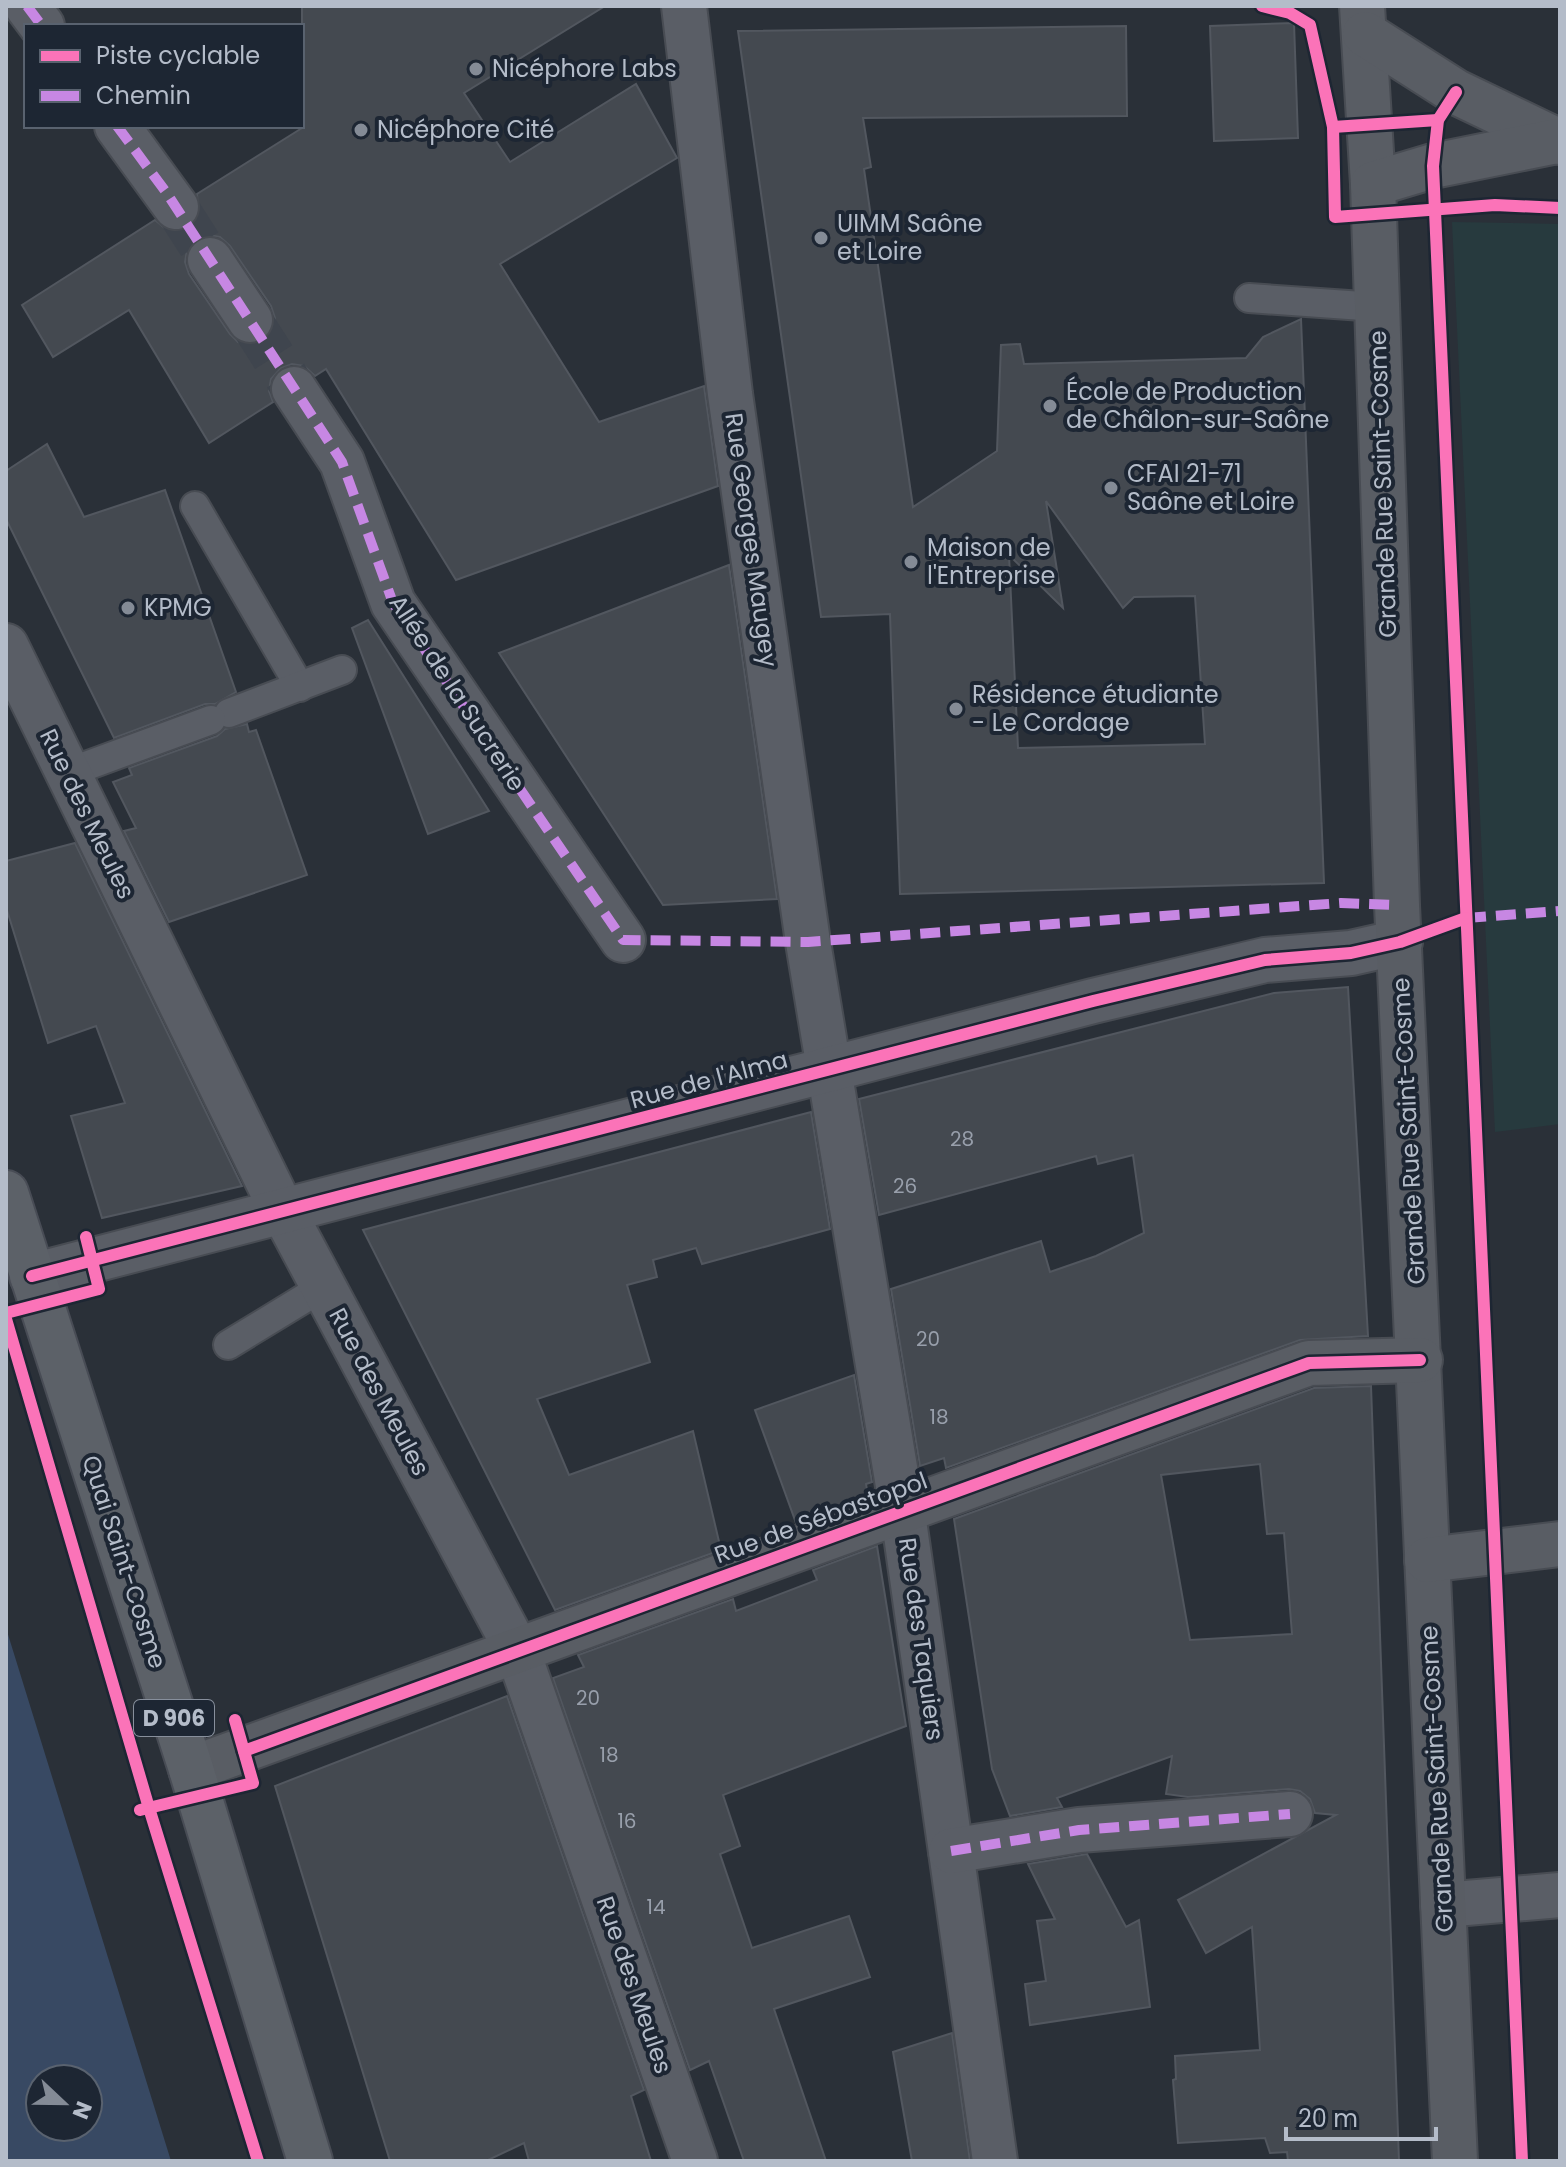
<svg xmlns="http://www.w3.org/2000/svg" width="1566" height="2167" font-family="Poppins,sans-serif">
<rect width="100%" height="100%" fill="#2a3038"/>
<polygon fill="#273a3e" points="1452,222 1560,224 1560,1124 1495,1132"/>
<path fill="#384963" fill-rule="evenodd" d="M6 1628 171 2161H6ZM40 2079H88V2127H40Z"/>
<g fill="#444950" stroke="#52575f" stroke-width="2" fill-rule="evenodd">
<path d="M302 6H605L464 93 510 162 636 84 677 158 500 264 599 422 704 386 718 486 456 580 326 369 315 376 304 366 292 364 281 368 271 379 269 391 273 402 209 443 129 310 53 357 22 305 155 220 167 230 179 232 190 228 199 216 197 194 302 128ZM208 235 220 237 230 246 271 306 275 318 273 330 263 341 251 345 238 342 230 334 189 274 185 262 187 250 196 240Z"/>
<polygon points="1294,23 1298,138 1214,141 1210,26"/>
<path d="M1126 26 1127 116 863 118 871 167 864 169 913 507 997 451 1001 345 1020 344 1024 364 1246 358 1263 337 1301 319 1324 883 900 894 890 614 821 617 738 31ZM1046 501 1123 608 1134 597 1195 596 1205 744 1018 748 1009 555 1063 608Z"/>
<polygon points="47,444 84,517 165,490 236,692 215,704 205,704 114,738 6,519 6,471"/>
<polygon points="729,565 777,899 663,905 499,653"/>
<polygon points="368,620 489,811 428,834 352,628"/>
<polygon points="247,724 249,732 256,730 307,875 169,922 124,831 136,828 113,782 132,775 129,768 217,736 225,729"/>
<polygon points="75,843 242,1186 102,1218 71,1116 125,1103 96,1026 48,1043 6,907 6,861"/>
<polygon points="1348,987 1368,1336 1300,1340 946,1468 944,1458 920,1466 891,1289 1041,1241 1050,1272 1096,1256 1144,1233 1133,1155 1098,1164 1096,1156 879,1215 859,1099 1274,993"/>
<polygon points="811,1112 830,1229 702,1264 696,1248 653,1260 657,1277 627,1285 650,1362 537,1399 569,1475 693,1431 721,1550 555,1610 363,1230"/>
<polygon points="854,1375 872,1482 866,1484 868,1496 796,1523 755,1410"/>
<path d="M1371 1386 1399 2161H1288L1287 2152 1270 2153 1265 2138 1178 2143 1173 2080 1176 2079 1175 2056 1260 2050 1252 1927 1206 1953 1178 1900 1336 1815 1315 1813 1310 1799 1300 1791 1289 1789 1188 1797 1166 1794 1172 1756 1057 1798 1062 1807 1010 1816 992 1769 954 1519 1314 1388ZM1260 1464 1267 1534 1284 1533 1292 1634 1190 1640 1161 1475Z"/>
<polygon points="877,1546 906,1726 723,1795 740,1846 720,1854 752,1948 849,1916 870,1977 774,2009 826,2161 744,2161 709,2061 690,2070 553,1678 584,1667 578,1655 733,1599 736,1611 817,1580 813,1570"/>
<polygon points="507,1696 644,2090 631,2096 651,2161 529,2161 524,2143 486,2161 390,2161 275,1786"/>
<polygon points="1087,1854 1126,1927 1139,1920 1150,2007 1030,2025 1025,1984 1046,1981 1037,1921 1055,1919 1028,1864"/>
<polygon points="952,2033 970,2161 912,2161 893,2052"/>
</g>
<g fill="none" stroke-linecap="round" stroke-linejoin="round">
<g stroke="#3f454e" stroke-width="44" stroke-dasharray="44 22" stroke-linecap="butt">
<polyline points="176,207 210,260"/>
<polyline points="250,320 294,389"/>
</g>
<g stroke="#484c53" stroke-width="32">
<g id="lane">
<polyline points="1249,298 1377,307"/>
<polyline points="195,506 300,687"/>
<polyline points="229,713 342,670"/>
<polyline points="67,773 211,720"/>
<polyline points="228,1345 323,1287"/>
</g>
</g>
<g stroke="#484c53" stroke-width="48">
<g id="street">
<polyline points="27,6 42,26"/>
<polyline points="684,6 730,394 808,942 905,1528 995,2161"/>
<polyline points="117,126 176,207"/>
<polyline points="210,260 250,320"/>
<polyline points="294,389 342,462 393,603 623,940"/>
<polyline points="6,646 274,1194 518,1652 695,2161"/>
<polyline points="32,1276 1093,1001 1265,960 1351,953 1400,942"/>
<polyline points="951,1851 1079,1830 1290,1814"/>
<polyline points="1443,1905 1560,1895"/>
</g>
</g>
<g stroke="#484c53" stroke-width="48">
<g id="secondary">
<polyline points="1362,6 1373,184 1397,905 1455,2161"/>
<polyline points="1365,34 1456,92 1560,142"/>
<polyline points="1373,184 1433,166 1557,141"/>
<polyline points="1427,1560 1560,1544"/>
<polyline points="191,1769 1309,1363 1420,1360"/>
</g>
</g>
<g stroke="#484c55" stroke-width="48">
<polyline id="primary" points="6,1193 191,1769 310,2161"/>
</g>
<use href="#lane" stroke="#5a5e66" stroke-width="28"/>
<use href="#street" stroke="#5a5e66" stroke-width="44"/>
<use href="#secondary" stroke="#595d64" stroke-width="44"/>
<use href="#primary" stroke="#5c6168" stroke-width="44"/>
<g stroke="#c787e3" stroke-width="10" stroke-dasharray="20 10" stroke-linecap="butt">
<polyline points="27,6 42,26"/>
<polyline points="117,126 166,192 342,462 393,603 623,940 808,942 1341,903 1397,905"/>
<polyline points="1466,918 1560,911"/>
<polyline points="951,1851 1079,1830 1290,1814"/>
</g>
<g stroke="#1d2633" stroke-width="17">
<g id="cycleway">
<polyline points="1262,6 1290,13 1310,25 1333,127 1335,217 1495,205 1560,208"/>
<polyline points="1456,92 1438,120 1433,166 1522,2161"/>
<polyline points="1333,127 1438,120"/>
<polyline points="32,1276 1093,1001 1265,960 1351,953 1400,942 1466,918"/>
<polyline points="6,1313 99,1289 86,1237"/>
<polyline points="6,1319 149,1808 258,2161"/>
<polyline points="244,1751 1309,1363 1420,1360"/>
<polyline points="140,1810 253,1783 235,1720"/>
</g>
</g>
<use href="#cycleway" stroke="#fb73b8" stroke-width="12"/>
</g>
<g fill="#848b96" stroke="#1d2633" stroke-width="3">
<circle cx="476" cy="69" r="8"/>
<circle cx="361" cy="130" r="8"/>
<circle cx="821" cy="238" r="8"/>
<circle cx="1050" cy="406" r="8"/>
<circle cx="1111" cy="488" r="8"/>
<circle cx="911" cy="562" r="8"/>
<circle cx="128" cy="608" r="8"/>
<circle cx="956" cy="709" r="8"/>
</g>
<g text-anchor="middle" stroke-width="8" stroke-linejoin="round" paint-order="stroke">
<g font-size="20" fill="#989fab">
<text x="962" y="1146">28</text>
<text x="905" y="1193">26</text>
<text x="928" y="1346">20</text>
<text x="939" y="1424">18</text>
<text x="588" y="1705">20</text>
<text x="609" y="1762">18</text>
<text x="627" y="1828">16</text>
<text x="656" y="1914">14</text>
</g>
<rect fill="#1d2633" stroke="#878f9c" stroke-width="2" x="134" y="1700" width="80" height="36" rx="6"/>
<g font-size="22" font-weight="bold" fill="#b4bcc9">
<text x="174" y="1726">D 906</text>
</g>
<g font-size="24" fill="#b4bcc9" stroke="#1d2633" text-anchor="start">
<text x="492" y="77">Nicéphore Labs</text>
<text x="377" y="138">Nicéphore Cité</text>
<text x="837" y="232">UIMM Saône<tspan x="837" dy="28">et Loire</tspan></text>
<text x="1066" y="400">École de Production<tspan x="1066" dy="28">de Châlon-sur-Saône</tspan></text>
<text x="1127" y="482">CFAI 21-71<tspan x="1127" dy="28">Saône et Loire</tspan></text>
<text x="927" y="556">Maison de<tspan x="927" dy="28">l'Entreprise</tspan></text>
<text x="144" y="616">KPMG</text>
<text x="972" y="703">Résidence étudiante<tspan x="972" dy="28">- Le Cordage</tspan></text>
</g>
<g font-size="24" fill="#b4bcc9" stroke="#1d2633">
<text transform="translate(1383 484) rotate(-92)" y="8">Grande Rue Saint-Cosme</text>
<text transform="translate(751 540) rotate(82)" y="8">Rue Georges Maugey</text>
<text transform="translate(457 693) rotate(57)" y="8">Allée de la Sucrerie</text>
<text transform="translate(87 814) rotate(64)" y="8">Rue des Meules</text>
<text transform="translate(709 1080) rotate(-15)" y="8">Rue de l'Alma</text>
<text transform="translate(1409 1131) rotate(-93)" y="8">Grande Rue Saint-Cosme</text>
<text transform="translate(379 1392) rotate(62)" y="8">Rue des Meules</text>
<text transform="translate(821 1518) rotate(-20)" y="8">Rue de Sébastopol</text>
<text transform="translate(124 1562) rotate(72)" y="8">Quai Saint-Cosme</text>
<text transform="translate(921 1639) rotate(82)" y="8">Rue des Taquiers</text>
<text transform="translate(1437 1779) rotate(-93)" y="8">Grande Rue Saint-Cosme</text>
<text transform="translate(634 1985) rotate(71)" y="8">Rue des Meules</text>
</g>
</g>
<rect width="1566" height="2167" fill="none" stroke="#b4bcc9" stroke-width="16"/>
<rect x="24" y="24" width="280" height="104" fill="#1d2633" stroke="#59626f" stroke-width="2"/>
<rect x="40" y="50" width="40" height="12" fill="#fb73b8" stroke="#59626f" stroke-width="2"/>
<text x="96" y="64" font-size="24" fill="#b4bcc9">Piste cyclable</text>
<rect x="40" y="90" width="40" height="12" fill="#c787e3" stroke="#59626f" stroke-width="2"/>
<text x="96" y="104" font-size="24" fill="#b4bcc9">Chemin</text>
<g transform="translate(64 2103) rotate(112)"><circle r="38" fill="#1d2633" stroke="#59626f" stroke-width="2"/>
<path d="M0-6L14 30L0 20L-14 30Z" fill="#848b96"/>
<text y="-12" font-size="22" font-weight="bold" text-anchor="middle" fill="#b4bcc9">N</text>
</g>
<path d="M1286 2127v12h150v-12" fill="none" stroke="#b4bcc9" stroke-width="4"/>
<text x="1298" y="2127" font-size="24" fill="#b4bcc9" stroke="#1d2633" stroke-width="6" paint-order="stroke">20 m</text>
</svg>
